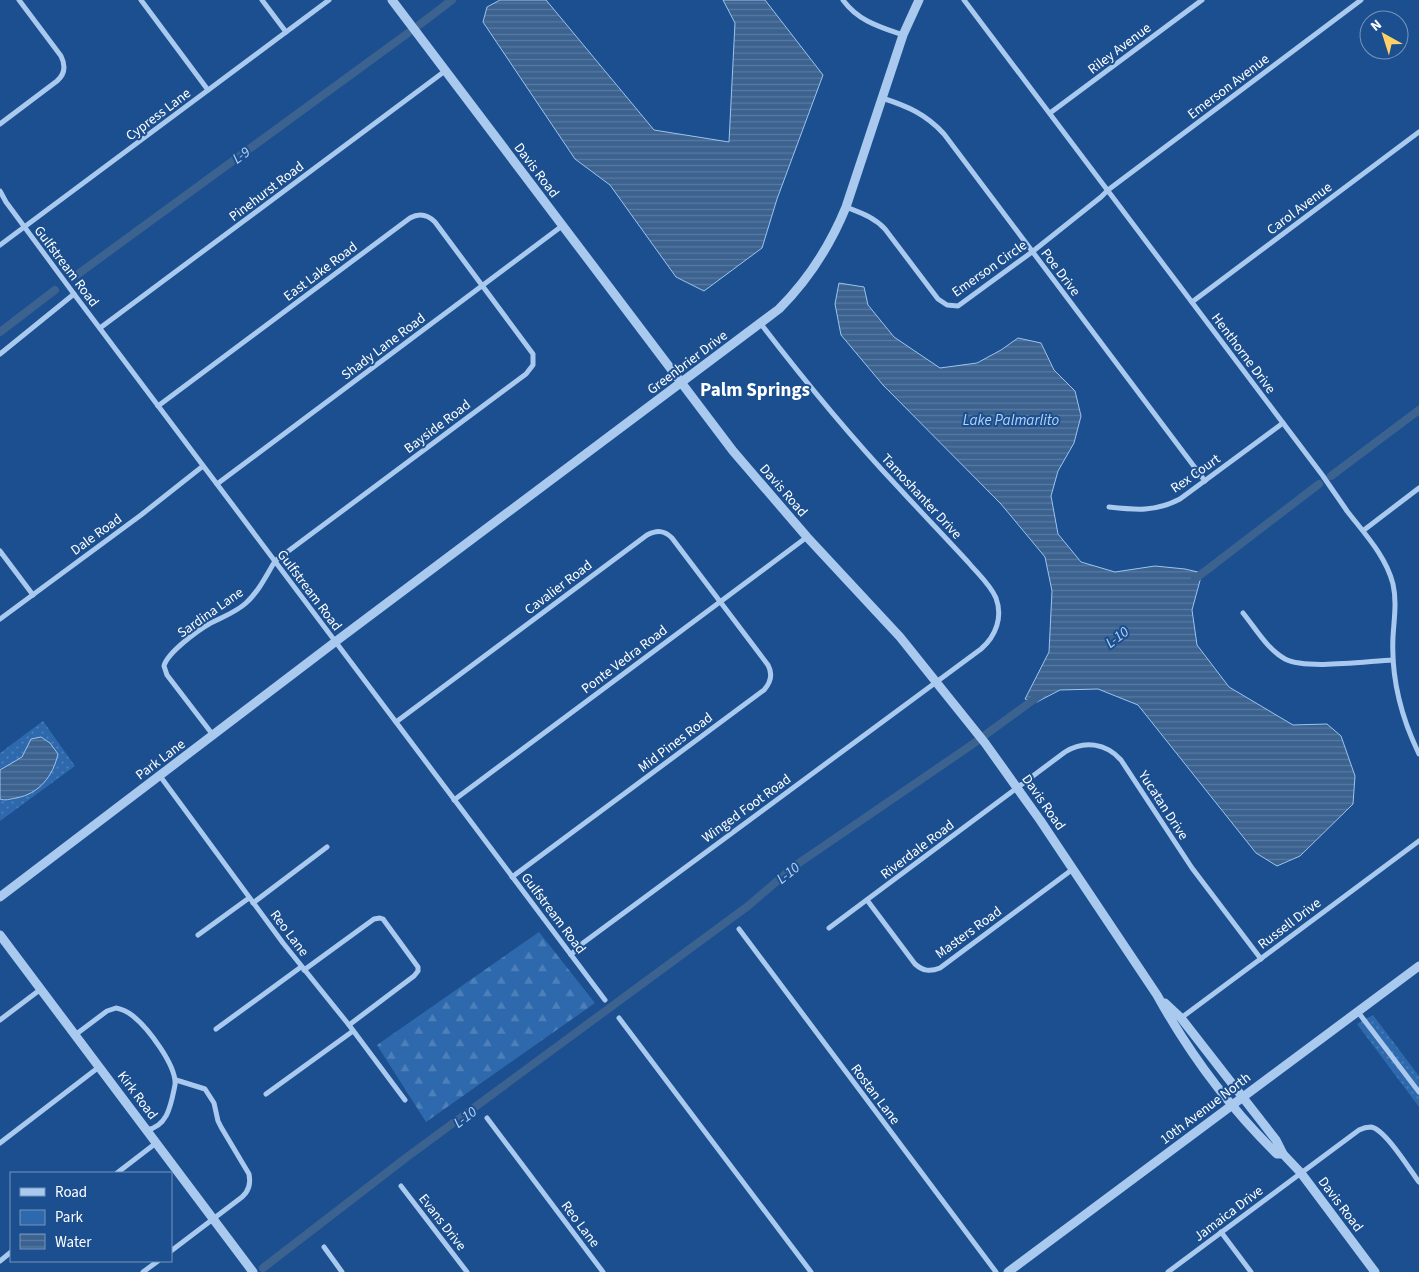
<svg xmlns="http://www.w3.org/2000/svg" width="1419" height="1272" font-family="'Source Sans 3',sans-serif">
<defs>
<pattern id="green-dots" width="8" height="8" patternUnits="userSpaceOnUse" patternTransform="scale(1.25)"><rect width="8" height="8" fill="#2e69ad"/><path d="M2 2h.1M6 6h.1" fill="none" stroke="#4d80b9" stroke-width="1.8" stroke-linecap="round"/></pattern>
<pattern id="forest-firs" width="22" height="20" patternUnits="userSpaceOnUse" patternTransform="scale(1.25)"><rect width="22" height="20" fill="#2e69ad"/><path d="M5 1l3.5 6h-7zM16 11l3.5 6h-7z" fill="#4d80b9"/></pattern>
<pattern id="water-rules" width="6" height="5" patternUnits="userSpaceOnUse" patternTransform="scale(1.25)"><rect width="6" height="5" fill="#3c6290"/><path d="M0 2.5h6" fill="none" stroke="#597aa1"/></pattern>
</defs>
<rect width="100%" height="100%" fill="#1b4f8f"/>
<g fill="url(#green-dots)">
<polygon points="43,721 75,766 0,821 0,753"/>
<polygon points="1373,1015 1419,1076 1419,1107 1357,1024"/>
</g>
<polygon fill="url(#forest-firs)" points="539,932 595,1003 426,1122 377,1045"/>
<g fill="url(#water-rules)" stroke="#9cc4f0">
<polygon points="500,0 546,0 654,130 729,142 735,23 723,0 765,0 823,75 777,199 762,248 704,291 676,277 610,185 575,159 483,22 487,7"/>
<polygon points="839,283 864,287 868,305 894,337 940,368 977,363 1001,350 1018,338 1041,343 1054,370 1075,391 1081,416 1074,443 1058,471 1051,496 1058,534 1081,562 1115,572 1155,566 1185,569 1202,573 1192,610 1197,645 1229,687 1293,725 1327,724 1341,736 1355,776 1353,804 1300,856 1277,866 1256,853 1138,705 1098,689 1060,690 1037,702 1025,699 1049,652 1052,591 1045,557 1001,504 883,385 841,335 835,304"/>
<path d="M41 737 50 743 58 754C53 776 39 794 16 798 10 799 5 801 0 799V770L22 757 31 739Z"/>
</g>
<g fill="none" stroke-linecap="round" stroke-linejoin="round">
<g stroke="#3c6290" stroke-width="8">
<polyline points="419,25 452,0"/>
<polyline points="74,277 408,33"/>
<polyline points="0,332 55,290"/>
<polyline points="1331,476 1419,410"/>
<polyline points="1195,579 1319,484"/>
<polyline points="263,1268 407,1157 748,906 796,865 970,746 1040,695"/>
</g>
<g stroke="#a9c9ee" stroke-width="5">
<polyline points="141,0 208,90"/>
<polyline points="262,0 286,32"/>
<path d="M843 0C858 21 880 27 903 35"/>
<path d="M964 0 1323 476C1331 488 1339 499 1347 511 1364 533 1386 556 1393 584 1397 602 1394 619 1393 637 1391 678 1401 717 1419 754"/>
<path d="M882 98C907 106 926 114 944 134L1205 481"/>
<polyline points="1050,113 1202,0"/>
<path d="M0 124 57 81C65 74 66 66 61 56L19 0"/>
<polyline points="0,191 6,202 74,294 605,1000"/>
<path d="M846 207C861 213 874 217 885 229L938 299 947 305 958 306 1032 252 1101 197 1108 190 1361 0"/>
<polyline points="0,245 329,0"/>
<polyline points="1192,302 1419,132"/>
<polyline points="100,328 445,71"/>
<polyline points="0,354 74,294"/>
<path d="M158 406 410 218C419 213 427 214 435 222L533 354V365L526 374 275 561C266 576 259 591 246 603 235 613 222 617 209 624 197 631 167 653 164 666L167 675 213 735"/>
<polyline points="217,484 562,226"/>
<path d="M1109 507C1136 510 1155 512 1180 499L1283 423"/>
<polyline points="1364,530 1419,488"/>
<polyline points="0,551 33,595"/>
<path d="M1243 613C1256 629 1267 649 1285 659 1306 670 1368 661 1393 660"/>
<polyline points="0,619 141,515 203,466"/>
<path d="M396 722 647 535C657 530 664 530 672 538L768 665C773 674 771 682 764 690L512 877"/>
<polyline points="160,776 283,943 349,1025 405,1100"/>
<polyline points="454,800 807,537"/>
<path d="M867 900 915 964C923 971 930 972 940 968L1073 869"/>
<polyline points="253,903 327,847"/>
<path d="M829 928 1065 752C1084 740 1106 743 1121 760L1192 868 1261 959"/>
<polyline points="739,929 996,1272"/>
<polyline points="198,935 249,898"/>
<path d="M571 955 579 946 981 649C996 636 1003 617 996 598 990 584 977 573 968 562 945 537 921 512 898 487 849 435 804 380 761 324"/>
<polyline points="304,970 374,919 380,918 383,919 418,967 418,971 414,976 349,1025"/>
<polyline points="1358,1012 1419,1092"/>
<polyline points="619,1018 811,1272"/>
<polyline points="1181,1018 1419,841"/>
<polyline points="0,1020 41,989"/>
<polyline points="216,1029 301,967"/>
<path d="M75 1035 107 1011 116 1008C122 1009 128 1012 133 1016 148 1028 177 1066 175 1085 171 1104 168 1127 146 1130"/>
<polyline points="266,1094 353,1031"/>
<polyline points="487,1118 603,1272"/>
<polyline points="0,1143 99,1067"/>
<polyline points="117,1173 156,1143"/>
<polyline points="401,1186 467,1272"/>
<polyline points="1221,1232 1251,1272"/>
<polyline points="324,1247 342,1272"/>
<path d="M171 1251 242 1197C249 1191 251 1184 249 1174L221 1127 218 1121 214 1103 205 1089 176 1080"/>
<polyline points="0,1261 11,1252"/>
<polyline points="143,1272 158,1261"/>
<path d="M1168 1272 1359 1130C1363 1128 1367 1127 1371 1127 1385 1129 1410 1170 1419 1182"/>
</g>
<g stroke="#a9c9ee" stroke-width="9">
<path d="M392 0 733 451 807 537 900 637 985 743 1040 820 1157 995C1189 1053 1230 1108 1277 1154H1283"/>
<path d="M0 897 335 642 779 309C809 279 830 246 846 207L903 35 919 0"/>
<polyline points="0,935 253,1272"/>
<polyline points="1165,1003 1181,1018 1276,1140 1283,1154 1301,1173 1375,1272"/>
<polyline points="1008,1272 1419,966"/>
</g>
</g>
<g text-anchor="middle" stroke-width="4" stroke-linejoin="round" paint-order="stroke">
<g font-size="14" fill="#fff" stroke="#1b4f8f">
<text transform="translate(1119 48) rotate(-37)" y="5">Riley Avenue</text>
<text transform="translate(1228 86) rotate(-37)" y="5">Emerson Avenue</text>
<text transform="translate(158 114) rotate(-37)" y="5">Cypress Lane</text>
<text transform="translate(537 170) rotate(53)" y="5">Davis Road</text>
<text transform="translate(266 191) rotate(-37)" y="5">Pinehurst Road</text>
<text transform="translate(1299 208) rotate(-37)" y="5">Carol Avenue</text>
<text transform="translate(67 266) rotate(53)" y="5">Gulfstream Road</text>
<text transform="translate(989 268) rotate(-35)" y="5">Emerson Circle</text>
<text transform="translate(320 271) rotate(-37)" y="5">East Lake Road</text>
<text transform="translate(1061 272) rotate(53)" y="5">Poe Drive</text>
<text transform="translate(383 346) rotate(-37)" y="5">Shady Lane Road</text>
<text transform="translate(1244 353) rotate(53)" y="5">Henthorne Drive</text>
<text transform="translate(687 362) rotate(-37)" y="5">Greenbrier Drive</text>
<text transform="translate(437 426) rotate(-37)" y="5">Bayside Road</text>
<text transform="translate(1195 473) rotate(-35)" y="5">Rex Court</text>
<text transform="translate(784 490) rotate(49)" y="5">Davis Road</text>
<text transform="translate(922 496) rotate(47)" y="5">Tamoshanter Drive</text>
<text transform="translate(96 534) rotate(-36)" y="5">Dale Road</text>
<text transform="translate(558 587) rotate(-37)" y="5">Cavalier Road</text>
<text transform="translate(310 590) rotate(53)" y="5">Gulfstream Road</text>
<text transform="translate(210 612) rotate(-35)" y="5">Sardina Lane</text>
<text transform="translate(624 659) rotate(-37)" y="5">Ponte Vedra Road</text>
<text transform="translate(675 742) rotate(-37)" y="5">Mid Pines Road</text>
<text transform="translate(160 759) rotate(-37)" y="5">Park Lane</text>
<text transform="translate(1044 802) rotate(55)" y="5">Davis Road</text>
<text transform="translate(1164 805) rotate(57)" y="5">Yucatan Drive</text>
<text transform="translate(746 808) rotate(-36)" y="5">Winged Foot Road</text>
<text transform="translate(917 849) rotate(-37)" y="5">Riverdale Road</text>
<text transform="translate(554 913) rotate(53)" y="5">Gulfstream Road</text>
<text transform="translate(1289 923) rotate(-37)" y="5">Russell Drive</text>
<text transform="translate(968 932) rotate(-36)" y="5">Masters Road</text>
<text transform="translate(290 933) rotate(53)" y="5">Reo Lane</text>
<text transform="translate(876 1094) rotate(53)" y="5">Rostan Lane</text>
<text transform="translate(138 1095) rotate(53)" y="5">Kirk Road</text>
<text transform="translate(1205 1108) rotate(-37)" y="5">10th Avenue North</text>
<text transform="translate(1341 1204) rotate(53)" y="5">Davis Road</text>
<text transform="translate(1228 1213) rotate(-37)" y="5">Jamaica Drive</text>
<text transform="translate(443 1222) rotate(52)" y="5">Evans Drive</text>
<text transform="translate(581 1224) rotate(53)" y="5">Reo Lane</text>
</g>
<g font-size="15" font-style="italic" fill="#b5d3f5" stroke="#1b4f8f">
<text transform="translate(241 155) rotate(-36)" y="5">L-9</text>
<text x="1011" y="425">Lake Palmarlito</text>
<text transform="translate(1117 637) rotate(-37)" y="5">L-10</text>
<text transform="translate(788 873) rotate(-39)" y="5">L-10</text>
<text transform="translate(465 1117) rotate(-37)" y="5">L-10</text>
</g>
<g font-size="19" font-weight="bold" fill="#fff" stroke="#1b4f8f">
<text x="755" y="396">Palm Springs</text>
</g>
</g>
<rect x="10" y="1172" width="162" height="90" fill="#1b4f8f" stroke="#7695bc"/>
<rect x="20" y="1188" width="25" height="8" fill="#a9c9ee" stroke="#7695bc"/>
<text x="55" y="1197" font-size="15" fill="#ffffff">Road</text>
<rect x="20" y="1210" width="25" height="15" fill="#2e69ad" stroke="#7695bc"/>
<text x="55" y="1222" font-size="15" fill="#ffffff">Park</text>
<rect x="20" y="1234" width="25" height="15" fill="url(#water-rules)" stroke="#7695bc"/>
<text x="55" y="1247" font-size="15" fill="#ffffff">Water</text>
<g transform="translate(1384 35) rotate(321)"><circle r="24" fill="#1b4f8f" stroke="#7695bc"/>
<path d="M0-4L9 19L0 12L-9 19Z" fill="#ffd166"/>
<text y="-8" font-size="14" font-weight="bold" text-anchor="middle" fill="#ffffff">N</text>
</g>
</svg>
